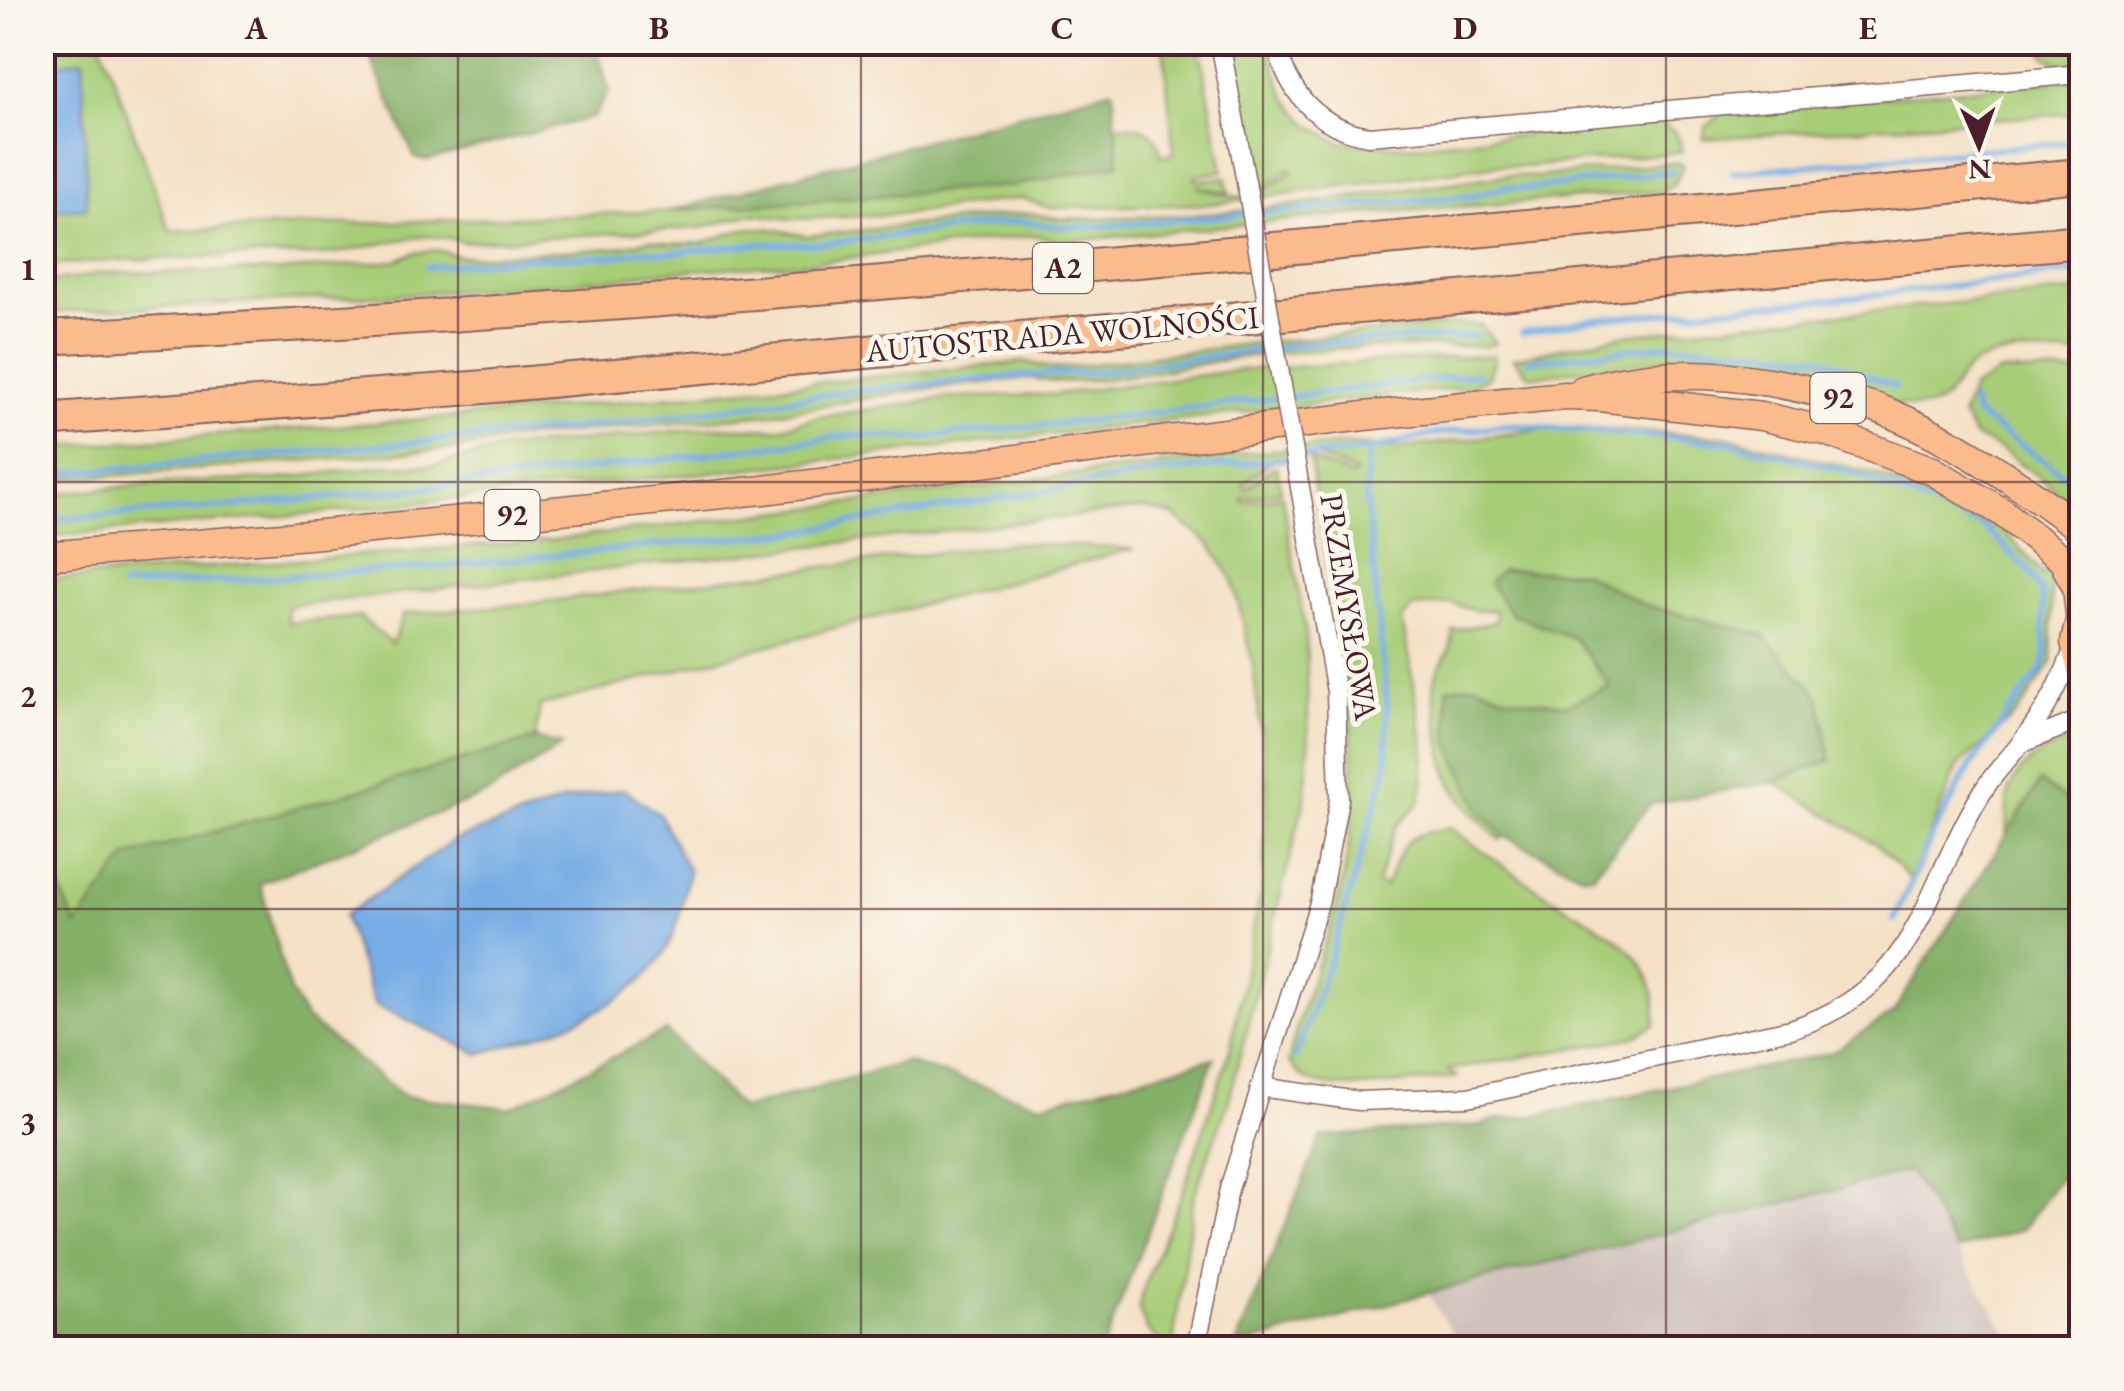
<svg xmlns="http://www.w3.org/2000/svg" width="2124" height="1391" font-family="'EB Garamond',serif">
<rect width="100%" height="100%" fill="#fbf7ec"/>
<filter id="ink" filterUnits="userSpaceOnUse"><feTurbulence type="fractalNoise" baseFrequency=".01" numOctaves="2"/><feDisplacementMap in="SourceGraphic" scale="20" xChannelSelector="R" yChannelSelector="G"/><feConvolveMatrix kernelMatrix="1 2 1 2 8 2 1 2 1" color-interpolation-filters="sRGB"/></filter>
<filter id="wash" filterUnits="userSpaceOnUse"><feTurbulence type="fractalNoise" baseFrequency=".0048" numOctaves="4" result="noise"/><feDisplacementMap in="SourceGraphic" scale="40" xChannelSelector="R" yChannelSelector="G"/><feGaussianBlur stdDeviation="2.25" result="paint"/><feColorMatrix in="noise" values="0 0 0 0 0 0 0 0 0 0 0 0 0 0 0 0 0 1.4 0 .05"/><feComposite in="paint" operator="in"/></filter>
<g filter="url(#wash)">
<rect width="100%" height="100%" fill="#f4e1c6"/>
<polygon fill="#cec1ba" points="1909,1171 2016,1348 1461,1348 1428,1293"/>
<g fill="#a7cd77" stroke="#787651" stroke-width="2.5">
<path d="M97 42 101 43 170 231 669 211 1011 186 1119 164 1116 125C1146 128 1153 125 1162 156L1174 154 1163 43H1199L1223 171 1196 176V181L1226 177 1229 193 1196 186C1241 202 1254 202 1292 172L1289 169 1260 191 1232 43H1267L1285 96 1308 124 1340 142 1405 146 1658 121C1672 128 1681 135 1682 152L1524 167 1497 165 1212 204 1050 208 1021 198 907 214 793 219 752 214 699 228 463 242C417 227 374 249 328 254 297 257 266 256 235 256 170 258 107 259 43 267L42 210 86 208 83 60 43 67V52Z"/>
<polygon points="2044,43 2081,43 2081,64 2060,64 2044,55"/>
<polygon points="2081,78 2081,113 1703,139 1706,127 1724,112"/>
<polygon points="1676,162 1684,165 1674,184 1660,192 1321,217 1060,242 1034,235 819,262 644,273 625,278 396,295 43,313 43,282 79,278 99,273 281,271 396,261 413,253 438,250 463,257 615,248 649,240 670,244 703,243 743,229 767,228 807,236 1029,213 1062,219 1194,215 1279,207 1507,175 1535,177"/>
<path d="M2081 291V355C2048 355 2006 348 1976 363 1956 373 1952 404 1927 407 1900 410 1872 393 1846 386 1807 377 1765 367 1726 363 1662 355 1599 368 1536 376L1527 374 1514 358 1623 335Z"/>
<path d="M1460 324 1481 325 1495 343 1489 346C1405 346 1320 347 1236 358 1184 365 1078 391 1031 378L916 390 768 414 517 438 464 448 43 481V448L468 416 1026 362 1055 369 1248 344Z"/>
<path d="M1495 355C1492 378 1486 382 1465 387L809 462 321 513 43 537 42 495 161 483 279 479 391 465 431 466 507 448 718 427 775 429 818 417 947 398 1056 394 1240 370Z"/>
<polygon points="2001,372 2081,373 2081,509 2004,451 1974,436 1962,415 1972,388"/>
<path d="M1557 427 1727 437 1875 474 2001 528 2051 582 2052 662 2017 714 1958 766 1911 880 1877 845 1774 782 1831 760 1763 635 1644 605 1582 572 1512 614 1574 638 1611 686 1567 705 1507 697 1476 684 1480 811 1504 836 1500 840C1453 794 1445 786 1438 719 1436 707 1432 692 1435 680 1440 657 1452 659 1453 630L1496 622 1495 610 1476 611 1451 603 1413 607 1402 619 1425 750 1423 785 1419 803 1396 826 1377 883 1385 887C1405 842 1400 836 1451 828 1481 851 1513 873 1545 894 1599 929 1663 949 1655 1025L1631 1038 1448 1070 1457 1077C1422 1081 1336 1096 1306 1079 1299 1076 1294 1068 1289 1062 1301 995 1335 931 1346 863 1368 729 1330 593 1310 460L1353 476 1355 472 1317 457 1271 461 1243 485 1246 489 1272 468H1277L1281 491 1243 498V502L1282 496 1306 633 1309 747 1305 798 1228 1103 1194 1195 1173 1344 1163 1345 1147 1330 1139 1309 1146 1280 1181 1197 1230 1050 1263 880 1267 781 1253 666 1233 580 1210 544 1173 515 1145 508 287 606 288 623 360 617 392 644 404 614 526 604 1015 543 1133 549 540 706 535 739 128 857 75 927 43 849 42 580 553 540 1247 453 1345 444 1397 449Z"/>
<path d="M2081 740V811L2040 782 2006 837C2007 823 2005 801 2010 788 2022 761 2053 742 2081 740Z"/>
</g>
<g fill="#85b068" stroke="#68684a" stroke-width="2.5">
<polygon points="364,43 596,43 609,91 594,117 428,160 415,158"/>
<polygon points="1113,89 1119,164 1011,186 669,211"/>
<polygon points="1501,570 1582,572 1644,605 1763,635 1819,695 1831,760 1774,782 1650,804 1593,875 1583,875 1504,836 1480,811 1449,743 1447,688 1476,684 1507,697 1567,705 1610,686 1574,638 1512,614 1489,583"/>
<polygon points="535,739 563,745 485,795 260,883 289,989 305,1018 403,1096 510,1108 666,1031 742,1109 906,1062 1041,1104 1214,1058 1103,1348 43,1348 43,849 76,926 127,857"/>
<polygon points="2040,782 2081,811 2082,1155 2075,1156 2023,1229 1957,1250 1909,1171 1428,1293 1235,1347 1321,1137 1481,1125 1494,1120 1533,1116 1831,1053 1893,1013"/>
</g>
<g fill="#77ade5" stroke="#606688" stroke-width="2.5">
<polygon points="83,59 87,208 43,210 43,67"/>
<path d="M623 789 660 815 689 872C684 892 681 913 674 932 648 1007 547 1033 479 1054L374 1004 344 916 454 840 565 800Z"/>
</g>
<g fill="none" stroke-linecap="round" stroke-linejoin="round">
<g stroke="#77ade5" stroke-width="6">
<polyline points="1733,172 2082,141"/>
<polyline points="427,267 524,258 616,256 643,250 666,253 754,244 820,244 1020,221 1064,227 1116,225 1472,196 1505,187 1528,189 1673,171"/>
<polyline points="1522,333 1595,319 1845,298 2082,271"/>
<polyline points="1528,361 1668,345 1731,348 1817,356 1896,387"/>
<polyline points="1972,402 1976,414 2082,487"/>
<polyline points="42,475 570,429 852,391 1031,375 1097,372 1303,344 1476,336"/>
<polyline points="42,520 226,507 495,481 854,435 916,438 1095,420 1479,374"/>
<polyline points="122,587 437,567 794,532 1160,472 1369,450 1434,434 1510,425 1726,442 1846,470 1984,527 2029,570 2042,593 2046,654 2043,667 1970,767 1934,832 1894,920"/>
<polyline points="1295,1058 1328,965 1387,768 1387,702 1366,496 1369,450"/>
</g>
</g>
</g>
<g filter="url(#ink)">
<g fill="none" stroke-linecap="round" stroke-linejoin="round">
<g stroke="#866361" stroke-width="21">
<g id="street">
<polyline points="1220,42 1248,193"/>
<path d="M1275 42C1288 92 1317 128 1369 136L2082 74"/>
<polyline points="2025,742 2082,719"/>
<path d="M1260 1087 1359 1101 1468 1097 1791 1029C1924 986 1920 890 1985 788 1996 770 2011 757 2023 740 2046 711 2062 682 2074 647"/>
<polyline points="1196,1348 1229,1189 1320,900 1339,800 1336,692 1295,459"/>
</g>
</g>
<g stroke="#866361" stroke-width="31">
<g id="primary">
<path d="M1583 390C1667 365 1750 374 1833 396 1850 401 1869 404 1885 411 1957 441 2020 484 2082 530"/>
<polyline points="42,556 321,534 763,490 1364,416 1564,396 1600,397 1761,416 1825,431 1933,471 2002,512 2062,559 2077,587 2080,615"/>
<polyline points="2082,612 2075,642 2082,670"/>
</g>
</g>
<g stroke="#866361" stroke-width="36">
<g id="highway">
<path d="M42 338C724 307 1402 236 2082 175"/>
<polyline points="42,420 473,388 2082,241"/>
</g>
</g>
<use href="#street" stroke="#fff" stroke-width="18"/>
<use href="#primary" stroke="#fbbb8d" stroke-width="28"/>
<use href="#highway" stroke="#fbbb8d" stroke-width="32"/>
<g stroke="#866361" stroke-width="21" stroke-linecap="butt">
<polyline id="street-bridge" points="1248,193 1295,459"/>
</g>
<use href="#street-bridge" stroke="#fff" stroke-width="18"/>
</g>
</g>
<path fill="none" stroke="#4a1f2b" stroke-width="2.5" stroke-opacity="0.55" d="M458 42V1348M861 42V1348M1263 42V1348M1666 42V1348M42 482H2082M42 909H2082"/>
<g text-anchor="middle" stroke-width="10" stroke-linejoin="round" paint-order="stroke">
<g fill="#fbf7ec" stroke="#7f6065" stroke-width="2.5">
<rect x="1033" y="243" width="60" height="50" rx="8"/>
<rect x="1810.5" y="373" width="55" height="50" rx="8"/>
<rect x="484.5" y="490" width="55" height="50" rx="8"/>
</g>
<g font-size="30" font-weight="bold" fill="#4a1f2b">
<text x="1063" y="278">A2</text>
<text x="1838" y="408">92</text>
<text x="512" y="525">92</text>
</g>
<g font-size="32" fill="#4a1f2b" stroke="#fbf7ec">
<text transform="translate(1062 334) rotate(-5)" y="11">AUTOSTRADA WOLNOŚCI</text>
<text transform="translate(1349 607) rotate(81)" y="11">PRZEMYSŁOWA</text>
</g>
</g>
<rect width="2124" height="1391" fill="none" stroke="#fbf7ec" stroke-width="110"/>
<g transform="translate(1979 145) rotate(178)" stroke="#fbf7ec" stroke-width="8" paint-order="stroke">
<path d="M0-8L18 38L0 25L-18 38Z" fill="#4a1f2b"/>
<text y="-15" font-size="28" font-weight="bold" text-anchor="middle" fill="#4a1f2b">N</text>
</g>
<rect x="55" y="55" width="2014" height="1281" fill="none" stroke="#4a1f2b" stroke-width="4"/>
<g font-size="32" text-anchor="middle" font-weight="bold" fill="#4a1f2b">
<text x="256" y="39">A</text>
<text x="659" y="39">B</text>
<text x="1062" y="39">C</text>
<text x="1465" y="39">D</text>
<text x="1868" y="39">E</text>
<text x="28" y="280">1</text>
<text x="28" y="707">2</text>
<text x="28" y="1134">3</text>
</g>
</svg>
